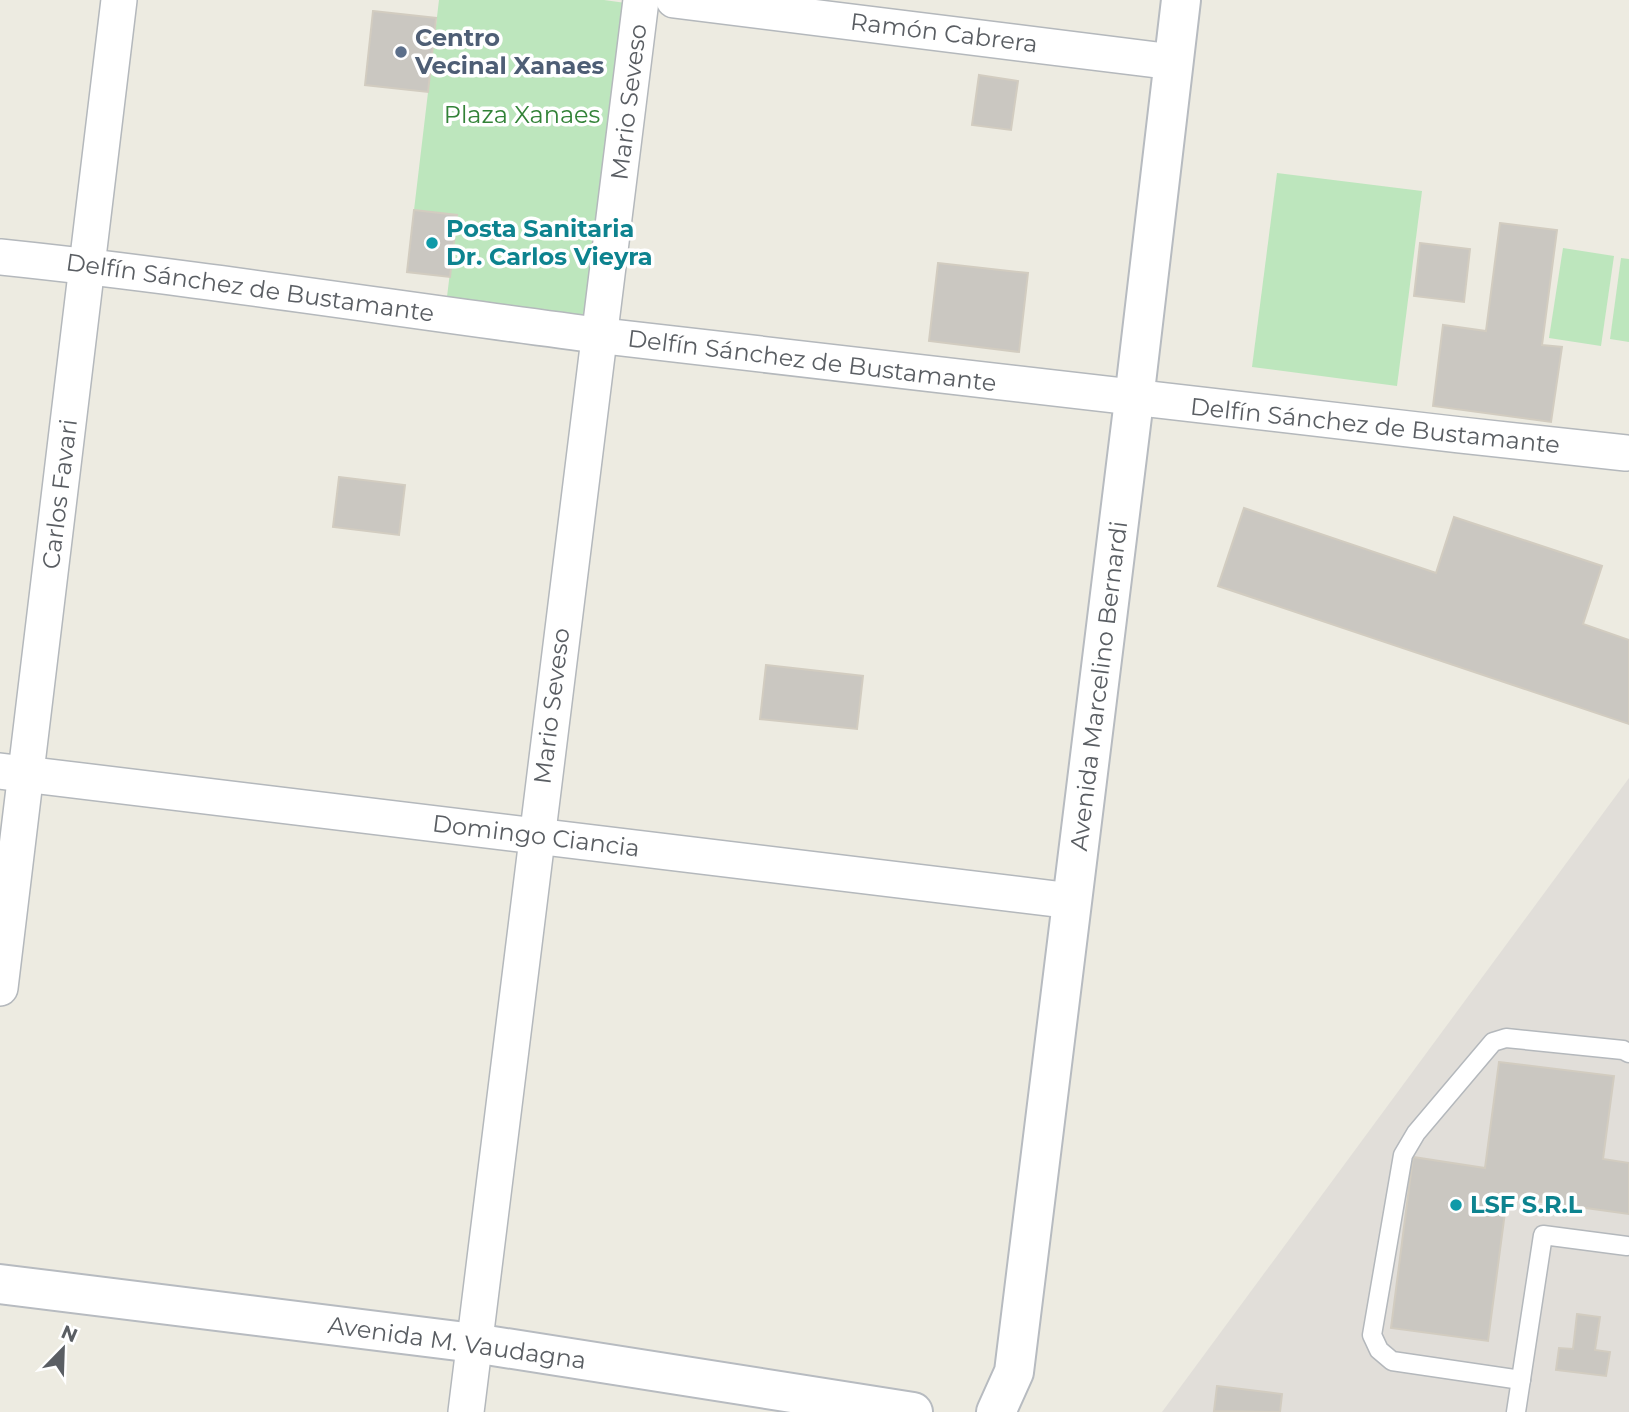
<svg xmlns="http://www.w3.org/2000/svg" width="1629" height="1412" font-family="Montserrat,sans-serif">
<rect width="100%" height="100%" fill="#edebe1"/>
<polygon fill="#e1ded9" points="1629,778 1629,1412 1162,1412"/>
<g fill="#bde6bd">
<polygon points="439,0 604,0 633,4 593,324 446,305 457,215 414,210"/>
<polygon points="1277,173 1422,191 1397,386 1252,367"/>
<polygon points="1563,248 1614,256 1601,346 1549,338"/>
<polygon points="1621,258 1629,259 1629,342 1610,339"/>
</g>
<g fill="#cac7c1" stroke="#d2ccc0" stroke-width="2">
<polygon points="373,11 436,18 428,92 365,85"/>
<polygon points="979,75 1018,81 1011,130 972,125"/>
<polygon points="414,210 457,215 450,277 407,272"/>
<polygon points="1500,223 1557,230 1542,345 1562,347 1551,422 1433,406 1443,325 1486,331"/>
<polygon points="1420,243 1470,249 1464,302 1414,296"/>
<polygon points="938,263 1028,273 1019,352 929,341"/>
<polygon points="339,477 405,485 399,535 333,527"/>
<polygon points="1244,508 1436,573 1454,517 1602,566 1583,624 1629,640 1629,724 1218,586"/>
<polygon points="766,665 863,676 857,729 760,719"/>
<polygon points="1499,1062 1614,1076 1603,1159 1629,1163 1629,1214 1507,1197 1488,1341 1391,1328 1413,1157 1485,1168"/>
<polygon points="1577,1314 1600,1317 1595,1350 1610,1352 1606,1376 1556,1370 1559,1348 1573,1349"/>
<polygon points="1217,1386 1282,1394 1280,1412 1214,1411"/>
</g>
<g fill="none" stroke-linecap="round" stroke-linejoin="round">
<g stroke="#b4b8bc" stroke-width="21">
<g id="lane">
<polyline points="1521,1380 1392,1361 1379,1350 1372,1335 1403,1155 1416,1133 1493,1042 1506,1038 1623,1050 1629,1053"/>
<polyline points="1516,1412 1543,1235 1627,1246"/>
</g>
</g>
<g stroke="#b4b8bc" stroke-width="38">
<g id="street">
<polyline points="674,0 1173,62"/>
<path d="M0 257C202 278 402 310 604 336 944 378 1285 416 1626 453"/>
<polyline points="0,771 1072,901"/>
<polyline points="0,988 119,0"/>
<polyline points="466,1412 641,0"/>
</g>
</g>
<g stroke="#b7bbc0" stroke-width="42">
<g id="secondary">
<polyline points="0,1284 474,1343 913,1412"/>
<polyline points="996,1412 1014,1372 1134,400 1181,0"/>
</g>
</g>
<use href="#lane" stroke="#fff" stroke-width="18"/>
<use href="#street" stroke="#fff" stroke-width="35"/>
<use href="#secondary" stroke="#fff" stroke-width="38"/>
</g>
<circle fill="#5c6f8a" stroke="#fff" stroke-width="2.5" cx="401" cy="52" r="7"/>
<g fill="#0f9aa8" stroke="#fff" stroke-width="2.5">
<circle cx="432" cy="243" r="7"/>
<circle cx="1456" cy="1205" r="7"/>
</g>
<g text-anchor="middle" stroke-width="7" stroke-linejoin="round" paint-order="stroke">
<g font-size="24" fill="#5a5e63" stroke="#fff">
<text transform="translate(944 33) rotate(7)" y="8">Ramón Cabrera</text>
<text transform="translate(629 102) rotate(-83)" y="8">Mario Seveso</text>
<text transform="translate(250 288) rotate(8)" y="8">Delfín Sánchez de Bustamante</text>
<text transform="translate(812 361) rotate(7)" y="8">Delfín Sánchez de Bustamante</text>
<text transform="translate(1375 426) rotate(6)" y="8">Delfín Sánchez de Bustamante</text>
<text transform="translate(60 494) rotate(-83)" y="8">Carlos Favari</text>
<text transform="translate(1099 686) rotate(-83)" y="8">Avenida Marcelino Bernardi</text>
<text transform="translate(552 706) rotate(-83)" y="8">Mario Seveso</text>
<text transform="translate(536 836) rotate(7)" y="8">Domingo Ciancia</text>
<text transform="translate(457 1343) rotate(8)" y="8">Avenida M. Vaudagna</text>
</g>
<g font-size="24" font-weight="bold" fill="#4e5e75" stroke="#fff" text-anchor="start">
<text x="415" y="46">Centro<tspan x="415" dy="28">Vecinal Xanaes</tspan></text>
</g>
<g font-size="24" fill="#328237" stroke="#fff">
<text x="522" y="123">Plaza Xanaes</text>
</g>
<g font-size="24" font-weight="bold" fill="#0d838f" stroke="#fff" text-anchor="start">
<text x="446" y="237">Posta Sanitaria<tspan x="446" dy="28">Dr. Carlos Vieyra</tspan></text>
<text x="1470" y="1213">LSF S.R.L</text>
</g>
</g>
<g transform="translate(63 1349) rotate(23)" stroke="#ffffff" stroke-width="5" paint-order="stroke">
<path d="M0-5L12 26L0 18L-12 26Z" fill="#5a5e63"/>
<text y="-10" font-size="19" font-weight="bold" text-anchor="middle" fill="#5a5e63">N</text>
</g>
</svg>
